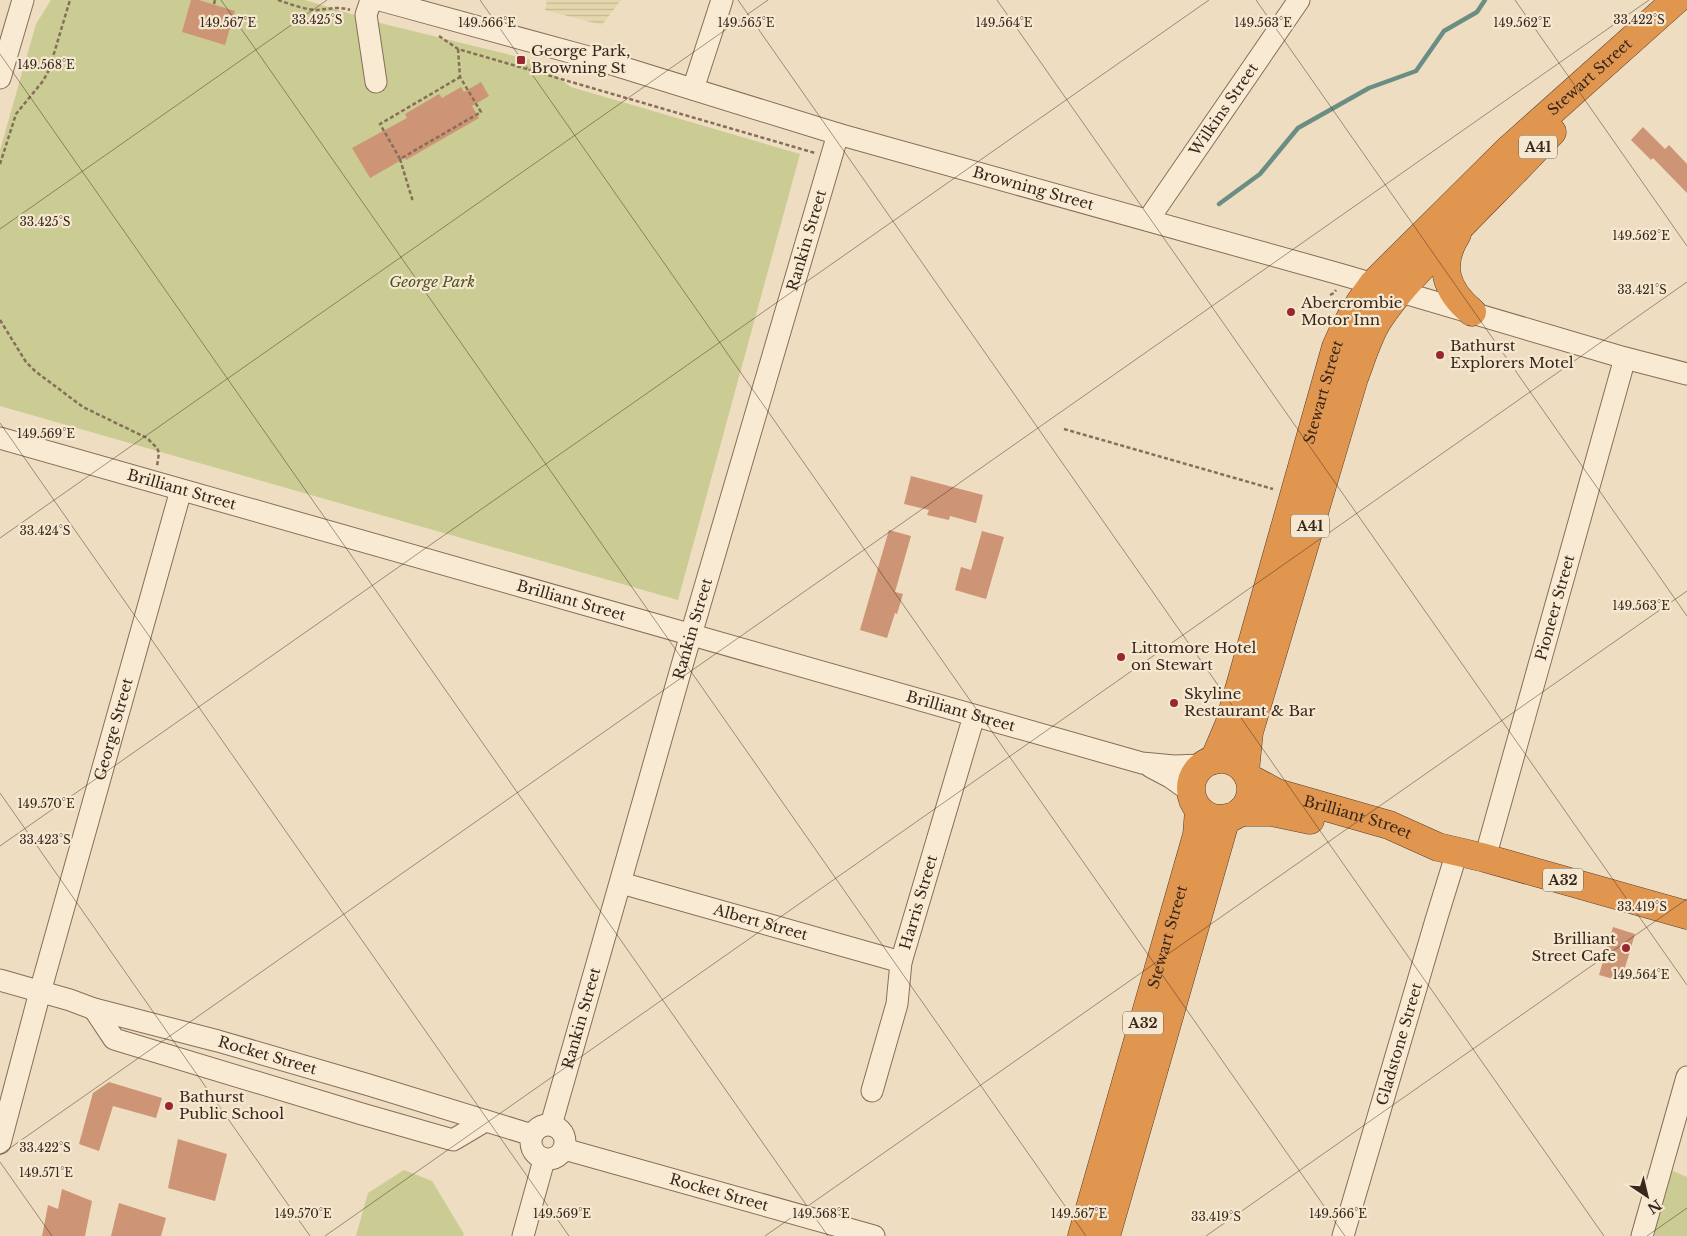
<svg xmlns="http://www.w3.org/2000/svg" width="1687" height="1236" font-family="'Libre Baskerville',serif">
<defs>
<pattern id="farmland-rules" width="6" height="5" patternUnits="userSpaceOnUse" patternTransform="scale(1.25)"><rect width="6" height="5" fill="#e4d7ad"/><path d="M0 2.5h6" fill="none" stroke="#c4b994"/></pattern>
</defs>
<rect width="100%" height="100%" fill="#eeddc0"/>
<polygon fill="url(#farmland-rules)" points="547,0 621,0 602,25 545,10"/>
<g fill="#cacc94">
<polygon points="51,0 305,0 384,24 535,61 571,87 800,154 678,600 0,406 0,150 36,24"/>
<polygon points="1661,1166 1687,1177 1687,1236 1642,1236"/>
<polygon points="404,1170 432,1181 464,1234 463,1236 356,1236 368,1193"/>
</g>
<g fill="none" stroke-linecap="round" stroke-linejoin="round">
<polyline stroke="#6a8e83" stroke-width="4.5" points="1219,204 1260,174 1298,128 1369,88 1416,71 1444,31 1477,12 1485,0"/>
</g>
<g fill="#cd9475">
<polygon points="191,0 199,0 235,11 225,45 182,32"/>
<polygon points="481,82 489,96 472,106 479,118 406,160 405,158 370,178 352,148 407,118 405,114 439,94 442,98 461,87 464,92"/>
<polygon points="1643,127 1665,149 1669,145 1687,164 1687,193 1653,158 1651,160 1631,140"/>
<polygon points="911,476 983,495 976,523 950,516 949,520 927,515 929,510 904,504"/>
<polygon points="889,530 911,536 895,592 903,594 897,614 895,613 887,638 860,630"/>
<polygon points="982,531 1004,537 986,599 955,590 961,567 971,570"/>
<polygon points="1613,927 1635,934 1621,981 1599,975"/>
<polygon points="109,1082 162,1098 156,1118 113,1106 99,1151 79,1144 93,1093"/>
<polygon points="178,1139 227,1154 215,1201 168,1188"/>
<polygon points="62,1189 92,1201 85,1236 42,1236 48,1205 58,1209"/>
<polygon points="119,1203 166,1218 161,1236 111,1236"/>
</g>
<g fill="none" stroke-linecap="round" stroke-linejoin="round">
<g stroke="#886e58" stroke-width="23">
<g id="minor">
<polyline points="371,0 366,15 376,82"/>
<path id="s1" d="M380 0 592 58 838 134 1343 275 1625 358 1687 374"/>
<polyline points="0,78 23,0"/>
<polyline points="693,89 722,0"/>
<path id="s2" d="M1148 220 1299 0"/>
<path id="s3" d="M0 438 1142 763 1174 766 1202 765"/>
<polyline points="1151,767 1170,777 1191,792"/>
<path id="s4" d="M1485 858 1625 358"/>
<path id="s5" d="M621 883 901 962"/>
<path id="s6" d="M0 980 70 1000 94 1009 218 1041 369 1085 532 1135"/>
<polyline points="94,1009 114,1039 362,1114 453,1140 485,1121"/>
<path id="s7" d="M872 1091 897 1004 901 962 974 716"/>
<circle cx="548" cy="1142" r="17"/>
<path id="s8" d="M551 1125 685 655 838 134"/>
<path id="s9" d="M0 1143 40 992 181 490"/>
<path id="s10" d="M564 1149 874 1236"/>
<polyline points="523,1236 544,1160"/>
<path id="s11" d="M1343 1236 1436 920 1457 852"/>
<polyline points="1642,1236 1687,1077"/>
</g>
</g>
<g stroke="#553d2c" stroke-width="29">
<g id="highway">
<path d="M1457 234C1437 265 1446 291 1472 312"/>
<circle cx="1221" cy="789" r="30"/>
<path id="s12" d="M1214 760 1229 725 1336 347C1346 323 1358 304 1373 284L1508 150 1676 0"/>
<path d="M1245 771 1249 732 1354 378C1361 360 1367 339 1377 322 1393 297 1413 276 1433 255 1472 213 1513 174 1552 132"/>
<path id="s13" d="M1249 778 1277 793 1389 825 1438 847 1485 858 1687 915"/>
<polyline points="1240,812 1272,812 1310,820"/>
<path id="s14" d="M1082 1236 1197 835 1199 810"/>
<polyline points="1106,1236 1226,818"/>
</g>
</g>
<g stroke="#886e58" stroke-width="2.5" stroke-dasharray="4 2.5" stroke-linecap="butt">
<path d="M278 0C290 4 305 10 318 10 330 9 338 6 350 10"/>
<polyline points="214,4 215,0"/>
<polyline points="439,36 458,49 815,153"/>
<polyline points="458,49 460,77 481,112 400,159 380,124 460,77"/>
<polyline points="400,159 413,202"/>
<polyline points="0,164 16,114 43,81 49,70 70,0"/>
<polyline points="1330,295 1334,293 1336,290"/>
<polyline points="0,320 26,362 35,371 83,407 147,438 157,448 159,453 157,466"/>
<polyline points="1064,429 1273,489"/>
</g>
<use href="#minor" stroke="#f9ebd3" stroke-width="21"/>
<use href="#highway" stroke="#e0964f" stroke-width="28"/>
</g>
<path fill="none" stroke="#37271c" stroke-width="1" stroke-opacity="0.45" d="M221 0 1086 1236M480 0 1345 1236M738 0 1604 1236M997 0 1687 985M1256 0 1687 616M1515 0 1687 246M0 54 828 1236M0 229 327 0M0 423 569 1236M0 538 768 0M0 793 310 1236M0 846 1209 0M0 1155 1649 0M0 1162 52 1236M325 1236 1687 282M765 1236 1687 591M1206 1236 1687 899M1647 1236 1687 1208"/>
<g fill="#982730" stroke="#f6e8d0" stroke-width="2">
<rect x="516" y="55" width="10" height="10" rx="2.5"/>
<circle cx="1291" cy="312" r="5"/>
<circle cx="1440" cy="355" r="5"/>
<circle cx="1121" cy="657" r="5"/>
<circle cx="1174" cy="703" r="5"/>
<circle cx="1626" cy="948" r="5"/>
<circle cx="169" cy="1106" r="5"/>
</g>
<g text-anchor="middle" stroke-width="4.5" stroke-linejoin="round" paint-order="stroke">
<g fill="#f6e8d0" stroke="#706152" stroke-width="1">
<rect x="1519" y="135.5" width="38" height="23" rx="4"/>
<rect x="1291" y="514.5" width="38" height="23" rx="4"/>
<rect x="1543" y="868.5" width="40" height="23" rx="4"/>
<rect x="1123" y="1011.5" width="40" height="23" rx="4"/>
</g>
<g font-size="14" font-weight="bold" fill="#37271c">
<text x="1538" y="152">A41</text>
<text x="1310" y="531">A41</text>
<text x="1563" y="885">A32</text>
<text x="1143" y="1028">A32</text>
</g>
<g font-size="15" fill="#37271c" stroke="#f6e8d0" text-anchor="start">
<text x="531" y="56">George Park,<tspan x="531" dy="17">Browning St</tspan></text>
<text x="1301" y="308">Abercrombie<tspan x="1301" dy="17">Motor Inn</tspan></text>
<text x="1450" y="351">Bathurst<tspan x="1450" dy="17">Explorers Motel</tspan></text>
<text x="1131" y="653">Littomore Hotel<tspan x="1131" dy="17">on Stewart</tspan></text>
<text x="1184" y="699">Skyline<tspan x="1184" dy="17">Restaurant &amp; Bar</tspan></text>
<text x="1616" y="944" text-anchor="end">Brilliant<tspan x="1616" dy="17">Street Cafe</tspan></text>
<text x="179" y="1102">Bathurst<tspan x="179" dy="17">Public School</tspan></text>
</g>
<g font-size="15" fill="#37271c" stroke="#f6e8d0">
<text dy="5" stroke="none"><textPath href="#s12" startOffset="804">Stewart Street</textPath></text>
<text dy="5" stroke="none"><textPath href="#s2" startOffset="134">Wilkins Street</textPath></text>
<text dy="5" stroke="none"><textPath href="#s1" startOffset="680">Browning Street</textPath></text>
<text dy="5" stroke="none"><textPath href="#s8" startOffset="921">Rankin Street</textPath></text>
<text dy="5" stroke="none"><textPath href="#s12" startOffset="384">Stewart Street</textPath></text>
<text dy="5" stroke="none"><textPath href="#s3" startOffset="189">Brilliant Street</textPath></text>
<text dy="5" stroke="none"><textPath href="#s3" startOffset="594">Brilliant Street</textPath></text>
<text dy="5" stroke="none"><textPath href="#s4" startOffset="260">Pioneer Street</textPath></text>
<text dy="5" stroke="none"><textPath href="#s8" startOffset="516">Rankin Street</textPath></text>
<text dy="5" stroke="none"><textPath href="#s3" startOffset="999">Brilliant Street</textPath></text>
<text dy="5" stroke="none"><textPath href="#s9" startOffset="429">George Street</textPath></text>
<text dy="5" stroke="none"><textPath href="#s13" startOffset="116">Brilliant Street</textPath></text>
<text dy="5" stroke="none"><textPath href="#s7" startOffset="195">Harris Street</textPath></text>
<text dy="5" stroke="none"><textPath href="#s5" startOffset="145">Albert Street</textPath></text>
<text dy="5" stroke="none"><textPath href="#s14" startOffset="311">Stewart Street</textPath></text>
<text dy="5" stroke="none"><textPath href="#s8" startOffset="111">Rankin Street</textPath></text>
<text dy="5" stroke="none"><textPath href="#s11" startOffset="200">Gladstone Street</textPath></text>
<text dy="5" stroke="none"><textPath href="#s6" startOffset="278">Rocket Street</textPath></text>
<text dy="5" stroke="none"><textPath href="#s10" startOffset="161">Rocket Street</textPath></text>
</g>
<g font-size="15" font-style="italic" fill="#4b5423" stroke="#f6e8d0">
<text x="432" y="287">George Park</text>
</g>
</g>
<g font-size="12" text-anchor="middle" fill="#37271c" stroke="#f6e8d0" stroke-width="4.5" stroke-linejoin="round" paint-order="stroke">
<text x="317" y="24">33.425°S</text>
<text x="1639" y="24">33.422°S</text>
<text x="228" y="27">149.567°E</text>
<text x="487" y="27">149.566°E</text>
<text x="746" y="27">149.565°E</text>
<text x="1004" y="27">149.564°E</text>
<text x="1263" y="27">149.563°E</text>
<text x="1522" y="27">149.562°E</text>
<text x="46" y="69">149.568°E</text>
<text x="45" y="226">33.425°S</text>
<text x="1641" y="240">149.562°E</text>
<text x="1642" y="294">33.421°S</text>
<text x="46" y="438">149.569°E</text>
<text x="45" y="535">33.424°S</text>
<text x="1641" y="610">149.563°E</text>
<text x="46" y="808">149.570°E</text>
<text x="45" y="844">33.423°S</text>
<text x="1642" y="911">33.419°S</text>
<text x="1641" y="979">149.564°E</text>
<text x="45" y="1152">33.422°S</text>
<text x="46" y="1177">149.571°E</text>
<text x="303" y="1218">149.570°E</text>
<text x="562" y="1218">149.569°E</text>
<text x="821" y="1218">149.568°E</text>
<text x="1079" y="1218">149.567°E</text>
<text x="1338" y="1218">149.566°E</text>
<text x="1216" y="1221">33.419°S</text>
</g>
<g transform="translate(1647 1196) rotate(145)" stroke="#f6e8d0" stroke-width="4" paint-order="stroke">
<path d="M0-4L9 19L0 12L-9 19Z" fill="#37271c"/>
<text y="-8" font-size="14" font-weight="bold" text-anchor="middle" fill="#37271c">N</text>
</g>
</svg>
